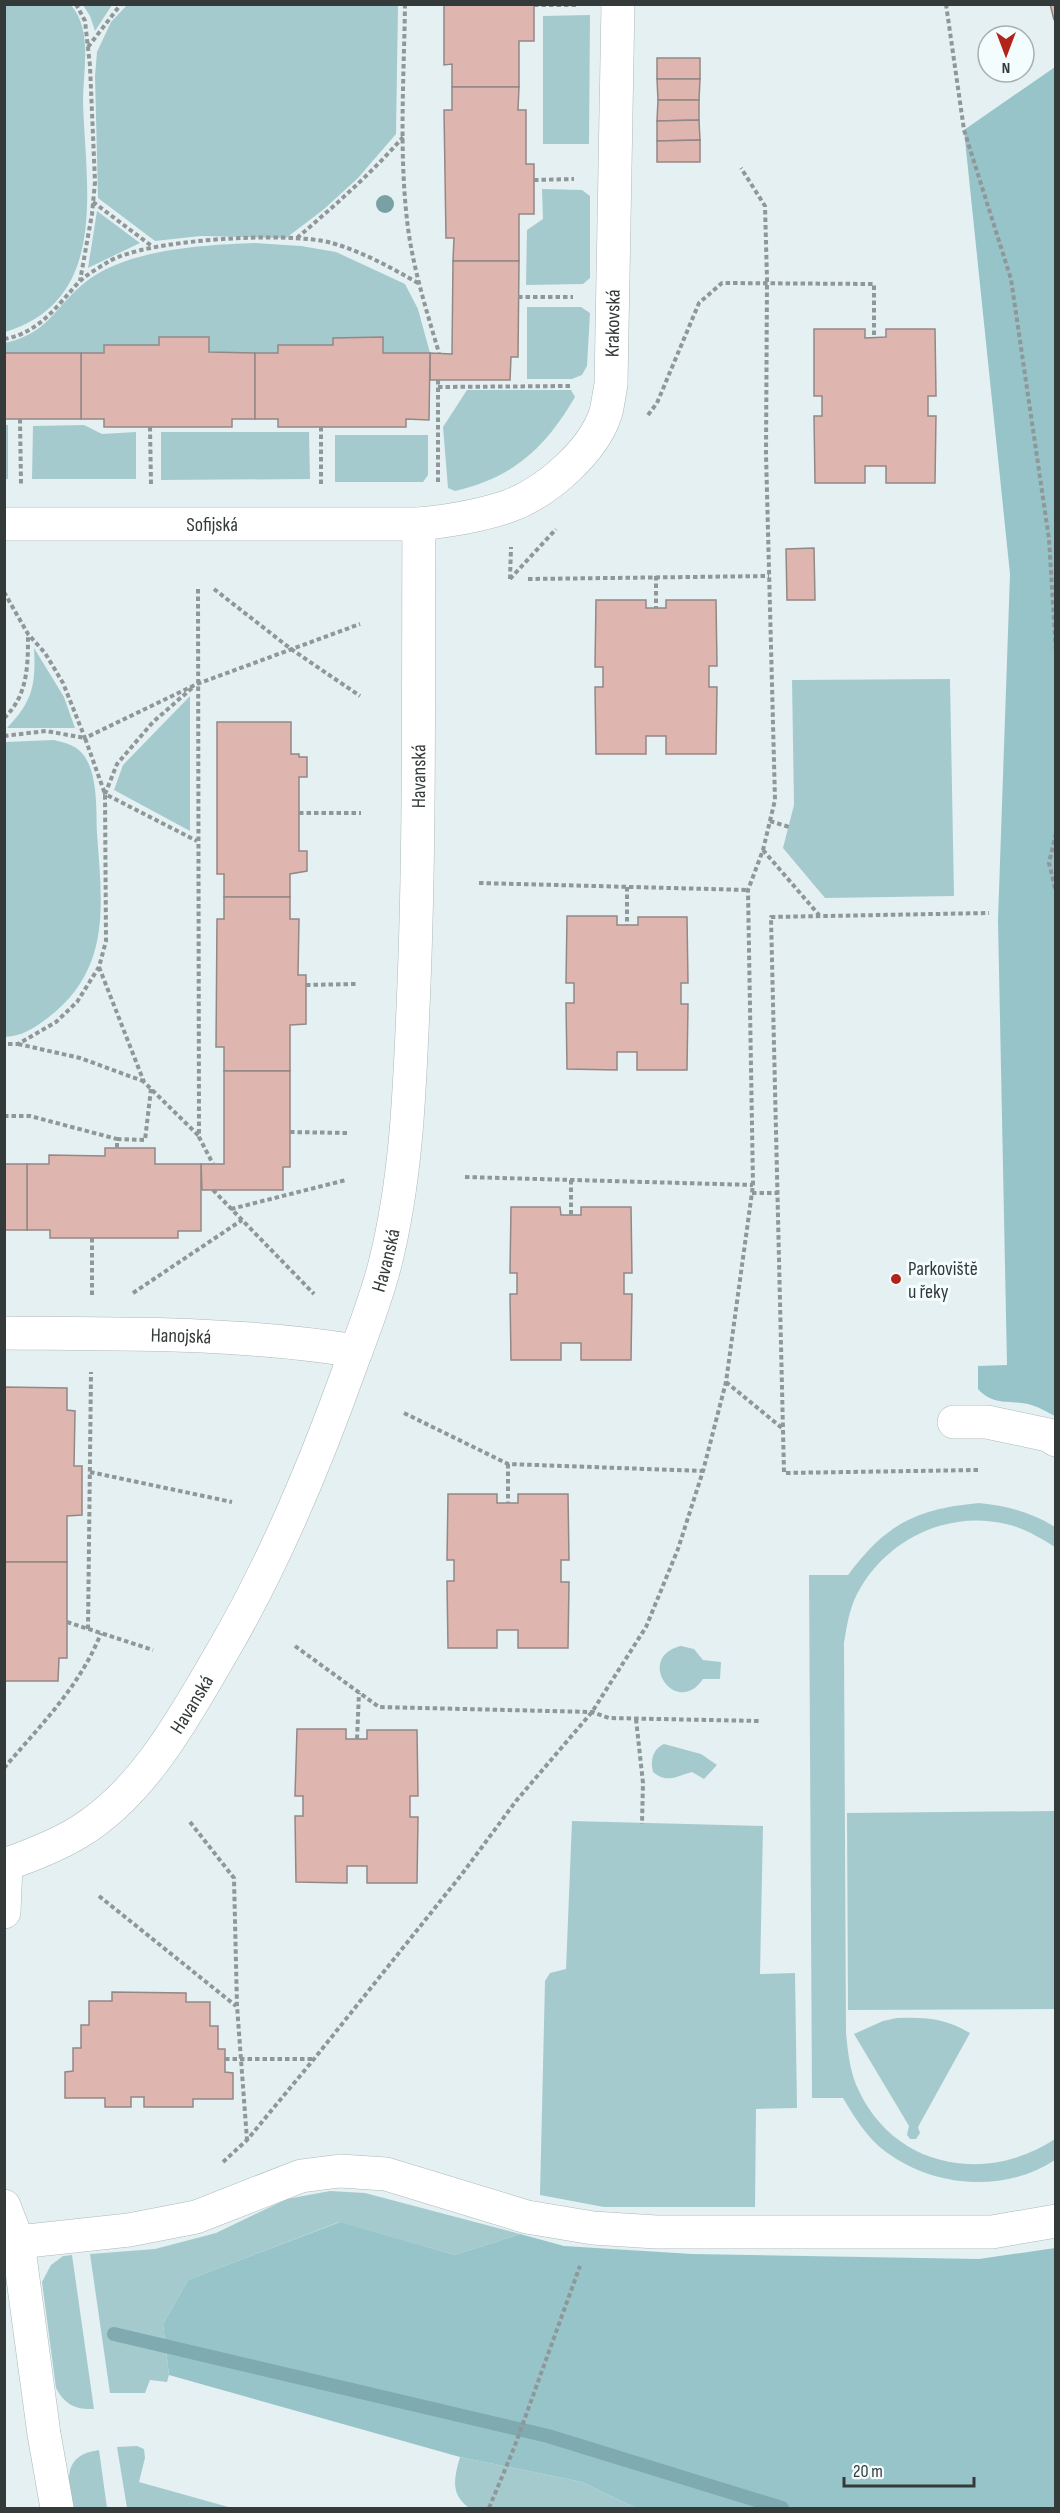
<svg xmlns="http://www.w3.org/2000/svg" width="1060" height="2513" font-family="'Sofia Sans Condensed',sans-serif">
<rect width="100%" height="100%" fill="#e5f0f2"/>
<g fill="#a5cace">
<path d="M5 4 71 5C93 31 83 70 83 101 85 185 111 300 5 332Z"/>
<polygon points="83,5 112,5 95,31 90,16"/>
<polygon points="127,5 398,5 396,134 358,178 323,210 286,238 201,236 155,241 98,198 95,76 97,52 111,22"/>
<polygon points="590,15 589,144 543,144 543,16"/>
<polygon points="542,189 582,190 590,196 590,278 583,284 526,285 527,230 543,219"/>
<polygon points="97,211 140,243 88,268"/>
<path d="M255 243 301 246 336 252 405 284 418 309 430 353H383L333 338V345H278V353L209 352 208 337H160L159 345H104V353H5L4 343C48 334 53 309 83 284 124 249 203 245 255 243Z"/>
<polygon points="527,307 581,307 590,313 587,366 582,375 572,379 527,379"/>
<path d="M467 390H571L575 397C545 448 514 477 455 491L448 488 443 427Z"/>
<rect x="5" y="425" width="3" height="54"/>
<polygon points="84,425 102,434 136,432 136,479 32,479 33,426"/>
<polygon points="161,432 309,432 310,479 161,480"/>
<polygon points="335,435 428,435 428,475 423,482 335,482"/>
<path d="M34 648 64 697 75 728H7C33 701 36 684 34 648Z"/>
<polygon points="950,679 954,896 825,898 783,848 794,805 792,680"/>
<polygon points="190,696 190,831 114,790 123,765"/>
<path d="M54 740C67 743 78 746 85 757 98 777 96 810 97 833 102 904 112 968 49 1017 34 1028 23 1036 5 1037V742Z"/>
<path d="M979 1503C1007 1506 1031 1512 1055 1527V1547C1040 1538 1024 1528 1006 1524 950 1510 890 1538 861 1587 850 1604 847 1624 844 1643L846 2033C848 2053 850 2073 859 2091 896 2169 987 2184 1055 2139V2160C1005 2193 935 2188 886 2152 867 2138 855 2118 843 2098H812L809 1575H848C886 1524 916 1509 979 1503Z"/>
<path d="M681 1646 694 1649 703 1660 721 1662 720 1679H703C676 1719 634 1657 681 1646Z"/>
<path d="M664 1744 701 1754 717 1765 704 1779 692 1772C677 1776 667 1784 653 1772 650 1760 653 1749 664 1744Z"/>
<polygon points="1055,1811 1055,2009 848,2010 847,1813"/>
<polygon points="572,1821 763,1826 760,1974 795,1973 797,2108 756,2109 755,2207 604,2207 540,2195 545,1981 550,1973 566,1969"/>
<path d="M897 2018C927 2017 944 2018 970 2033L918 2127 920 2133 916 2139H910L907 2135 909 2126 854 2034 883 2021Z"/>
<polygon points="330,2191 365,2193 520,2234 455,2255 339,2222 188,2280 163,2324 169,2375 167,2382 150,2380 145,2393 110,2393 90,2254 155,2249 216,2233 287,2199"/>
<path d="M72 2255 94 2409C76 2410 65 2405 56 2388L42 2282 51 2265 63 2256Z"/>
<polygon points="137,2446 144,2449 145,2458 139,2482 232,2508 127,2508 117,2447"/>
<path d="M99 2450 107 2508H71C68 2480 62 2455 99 2450Z"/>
<path d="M460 2457 582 2482 636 2508H469C450 2494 454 2478 460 2457Z"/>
</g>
<g fill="#97c4c9">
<path d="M1055 67V1416C1047 1412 1037 1406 1028 1404 1009 1400 993 1406 978 1389V1366L1007 1365 998 920 1010 574 964 130Z"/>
<polygon points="340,2222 455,2255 520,2234 564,2246 692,2254 979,2259 1055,2248 1055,2508 636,2508 582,2482 460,2457 169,2375 163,2324 188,2280"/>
</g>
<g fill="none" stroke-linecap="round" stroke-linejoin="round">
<polyline stroke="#7eaab0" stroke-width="14" points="114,2334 548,2436 782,2508"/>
</g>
<g fill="#deb6af" stroke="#928886" stroke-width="1.5">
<polygon points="444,4 534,4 534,41 519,41 519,87 452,87 452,64 444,65"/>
<polygon points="1050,4 1056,4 1054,20"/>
<rect x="657" y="58" width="43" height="21"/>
<polygon points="657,79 700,79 699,100 658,100"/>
<polygon points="452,87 519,87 518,110 526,110 526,164 534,164 534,214 519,214 519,261 453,261 454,238 446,238 444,110 452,110"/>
<polygon points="658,100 699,100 699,120 657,121"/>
<polygon points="699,120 700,140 657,141 657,121"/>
<polygon points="700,140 700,162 657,162 657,141"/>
<polygon points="453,261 519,261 518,357 511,357 510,380 430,380 430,353 452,354"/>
<polygon points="814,329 865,329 865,338 886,337 886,329 935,329 936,396 928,396 928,416 936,416 935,483 886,483 886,466 865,466 865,483 815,483 814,416 822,416 822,396 814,396"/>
<polygon points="159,337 209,337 209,352 255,353 255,419 232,419 232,427 104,427 104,419 81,419 81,353 104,353 104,345 159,345"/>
<polygon points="383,337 383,353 430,353 429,420 406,419 406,427 278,427 278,419 255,419 255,353 278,353 278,345 333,345 333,338"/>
<rect x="4" y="353" width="77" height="66"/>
<polygon points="814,548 815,600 787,600 786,549"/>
<polygon points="596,600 646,600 646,608 666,608 666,600 716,600 717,666 709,666 709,687 717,687 716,754 666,754 666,736 646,736 646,754 596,754 595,687 603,687 603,667 595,667"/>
<polygon points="217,722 291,722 291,754 299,754 299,757 307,757 307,777 299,777 299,851 307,851 307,871 290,874 290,897 224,897 224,874 217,874"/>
<polygon points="224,897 290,897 290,919 299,919 298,975 306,975 306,1024 290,1025 290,1071 224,1071 224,1047 216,1047 217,919 224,919"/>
<polygon points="567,916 617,916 617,925 638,925 638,917 687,917 688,983 681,983 681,1004 688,1004 687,1070 637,1070 637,1052 617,1052 617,1070 567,1069 566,1003 574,1003 574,983 566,983"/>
<polygon points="224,1071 290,1071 290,1167 283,1167 283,1190 202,1190 201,1164 224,1164"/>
<polygon points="105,1148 155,1148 155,1164 201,1164 201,1231 178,1231 178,1238 50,1238 50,1230 27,1230 27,1164 49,1164 49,1155 105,1156"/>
<rect x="4" y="1164" width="23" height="66"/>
<polygon points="511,1207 560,1207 561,1215 581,1215 581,1207 631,1207 632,1273 624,1273 624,1294 632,1294 631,1360 581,1360 581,1343 561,1343 561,1360 511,1360 510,1294 517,1294 517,1273 510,1273"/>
<polygon points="4,1387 67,1388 67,1410 75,1411 74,1466 82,1466 82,1515 67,1516 67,1562 4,1562"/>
<polygon points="448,1494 497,1494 497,1503 518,1503 518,1494 568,1494 569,1560 561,1560 561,1582 569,1582 568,1648 518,1648 518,1630 497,1630 497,1648 448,1648 447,1581 454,1581 454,1560 447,1560"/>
<polygon points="4,1562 67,1562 67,1658 59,1658 58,1681 4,1681"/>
<polygon points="297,1729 346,1729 346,1739 367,1739 367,1730 417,1730 418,1796 410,1796 410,1817 418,1817 417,1883 367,1883 367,1866 347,1866 347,1883 296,1882 295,1816 303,1816 303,1796 295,1796"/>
<polygon points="112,1992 186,1993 186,2002 210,2002 210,2026 218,2026 218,2049 225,2049 225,2072 233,2073 233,2099 193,2099 193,2107 144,2107 144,2097 131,2097 131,2107 105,2107 105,2098 65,2098 65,2072 73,2071 73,2048 81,2048 81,2025 89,2025 89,2001 112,2001"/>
</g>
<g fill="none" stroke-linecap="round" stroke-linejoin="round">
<g stroke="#adb8b9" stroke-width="34">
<g id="minor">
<path id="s1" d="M4 524H419C449 521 480 516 509 506 547 492 594 451 606 412 608 404 609 394 611 385L618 4"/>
<path id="s2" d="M4 1333C122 1334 239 1332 356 1351"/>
<polyline points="954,1422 987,1422 1048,1435 1056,1440"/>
<path id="s3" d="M4 1865C30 1856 56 1846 79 1832 146 1791 187 1712 225 1647 276 1559 315 1465 349 1370 362 1335 376 1300 385 1264 408 1173 410 1078 414 984 420 831 418 677 419 524"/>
<polyline points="4,1912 6,1864"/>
<polyline points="4,2206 18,2242 44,2434 57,2508"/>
<polyline points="18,2242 129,2230 196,2217 301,2176 340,2171 386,2174 527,2217 593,2228 656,2232 992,2232 1056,2221"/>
</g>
</g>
<g stroke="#8f9798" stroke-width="4" stroke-dasharray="4.5 3" stroke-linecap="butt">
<polyline points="76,4 85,21 90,66 95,182 92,214 80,281"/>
<path d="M405 4C404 76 399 149 407 220 412 265 426 309 439 353"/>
<polyline points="946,4 964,130 1011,279 1049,539 1056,653"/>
<polyline points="534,5 578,5"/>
<polyline points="88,47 121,4"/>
<polyline points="534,180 574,179"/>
<polyline points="93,202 153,247"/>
<path d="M297 238C334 206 371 174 403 137"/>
<polyline points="518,297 573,297"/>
<path d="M4 339C39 333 56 307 78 283 86 275 98 268 108 262 145 239 289 231 332 243 363 252 390 267 418 283"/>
<polyline points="438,387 571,386"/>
<polyline points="648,415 657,403 699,303 722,283 874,284 874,337"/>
<polyline points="20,419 21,484"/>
<polyline points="150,427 151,485"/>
<polyline points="321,427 321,485"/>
<polyline points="438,482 438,380"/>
<polyline points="656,576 656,608"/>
<polyline points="510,579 556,529"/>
<polyline points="510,579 511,547"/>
<polyline points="528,579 769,576"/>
<polyline points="198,589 199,1137 213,1164"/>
<polyline points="214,589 291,649 360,696"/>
<polyline points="4,592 28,634 45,653 63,683 85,738 197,684 360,624"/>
<polyline points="192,688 153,722 117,764 105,794 197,841"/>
<path d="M4 718C28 696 28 665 28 635"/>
<polyline points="4,736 46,731 85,738 105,794 106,941 99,967 77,1002 56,1022 18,1044 4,1044"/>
<polyline points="299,813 361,813"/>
<polyline points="770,821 789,827"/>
<polyline points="1056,833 1049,863 1056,892"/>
<polyline points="763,850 819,915"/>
<polyline points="479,883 748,890"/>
<polyline points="627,887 627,925"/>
<polyline points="99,967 144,1082 199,1136"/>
<polyline points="306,985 357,984"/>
<polyline points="18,1044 80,1058 143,1081"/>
<polyline points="4,1116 30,1116 117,1139 117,1148"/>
<polyline points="290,1132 349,1133"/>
<polyline points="117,1139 145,1140 151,1089"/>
<polyline points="465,1177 753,1185"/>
<polyline points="571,1180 571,1215"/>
<polyline points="213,1190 314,1294"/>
<polyline points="752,1193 778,1193"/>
<polyline points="231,1209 346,1180"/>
<polyline points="92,1238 92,1295"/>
<polyline points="133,1293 242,1220"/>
<polyline points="726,1382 782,1428"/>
<polyline points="404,1413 508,1464 703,1471"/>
<polyline points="508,1464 508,1503"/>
<polyline points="978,1470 784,1473 771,917 989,913"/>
<polyline points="90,1472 232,1502"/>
<polyline points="67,1622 153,1650"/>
<polyline points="88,1629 91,1372"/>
<polyline points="295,1646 379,1707 592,1712 609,1718 760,1721"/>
<polyline points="636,1719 643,1783 642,1824"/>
<polyline points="357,1739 359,1693"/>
<path d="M4 1768C40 1726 81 1685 101 1633"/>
<polyline points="190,1822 234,1878 237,2006 247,2140"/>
<polyline points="99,1896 236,2006"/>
<polyline points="225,2059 314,2059"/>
<polyline points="223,2162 247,2140 314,2059 462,1874 516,1801 592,1712 646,1627 678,1549 703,1471 726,1382 753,1185 748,890 763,850 775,800 766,454 767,279 765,206 741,168"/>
<polyline points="489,2508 514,2448 580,2266"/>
</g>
<use href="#minor" stroke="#fff" stroke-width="33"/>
</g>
<circle fill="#79a0a4" cx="385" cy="204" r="9"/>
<circle fill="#b22319" stroke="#f4fdfe" stroke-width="2" cx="896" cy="1279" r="6"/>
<g text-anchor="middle" stroke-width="6" stroke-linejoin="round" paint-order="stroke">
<g font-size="20" fill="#343939" stroke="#f4fdfe">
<text dy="7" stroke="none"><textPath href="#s1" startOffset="735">Krakovská</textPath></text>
<text dy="7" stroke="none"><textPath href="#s1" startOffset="208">Sofijská</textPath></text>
<text dy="7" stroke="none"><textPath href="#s3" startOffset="1226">Havanská</textPath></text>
<text dy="7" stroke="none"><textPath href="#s3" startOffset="740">Havanská</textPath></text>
<text dy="7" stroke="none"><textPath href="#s2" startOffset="177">Hanojská</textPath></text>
<text dy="7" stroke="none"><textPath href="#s3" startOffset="254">Havanská</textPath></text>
</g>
<g font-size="20" fill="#343939" stroke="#f4fdfe" text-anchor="start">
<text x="908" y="1275">Parkoviště<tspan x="908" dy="23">u řeky</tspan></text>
</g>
</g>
<rect width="1060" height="2513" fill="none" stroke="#343939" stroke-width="12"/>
<g transform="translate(1006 54) rotate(180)"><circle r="28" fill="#f4fdfe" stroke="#a7afaf" stroke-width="1.5"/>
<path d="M0-4.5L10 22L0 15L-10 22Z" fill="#b22319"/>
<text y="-9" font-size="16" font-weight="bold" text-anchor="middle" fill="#343939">N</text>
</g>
<path d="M844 2477v9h130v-9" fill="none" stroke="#343939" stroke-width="3"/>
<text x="853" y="2477" font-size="18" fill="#343939" stroke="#f4fdfe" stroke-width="4.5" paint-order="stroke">20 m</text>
</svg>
